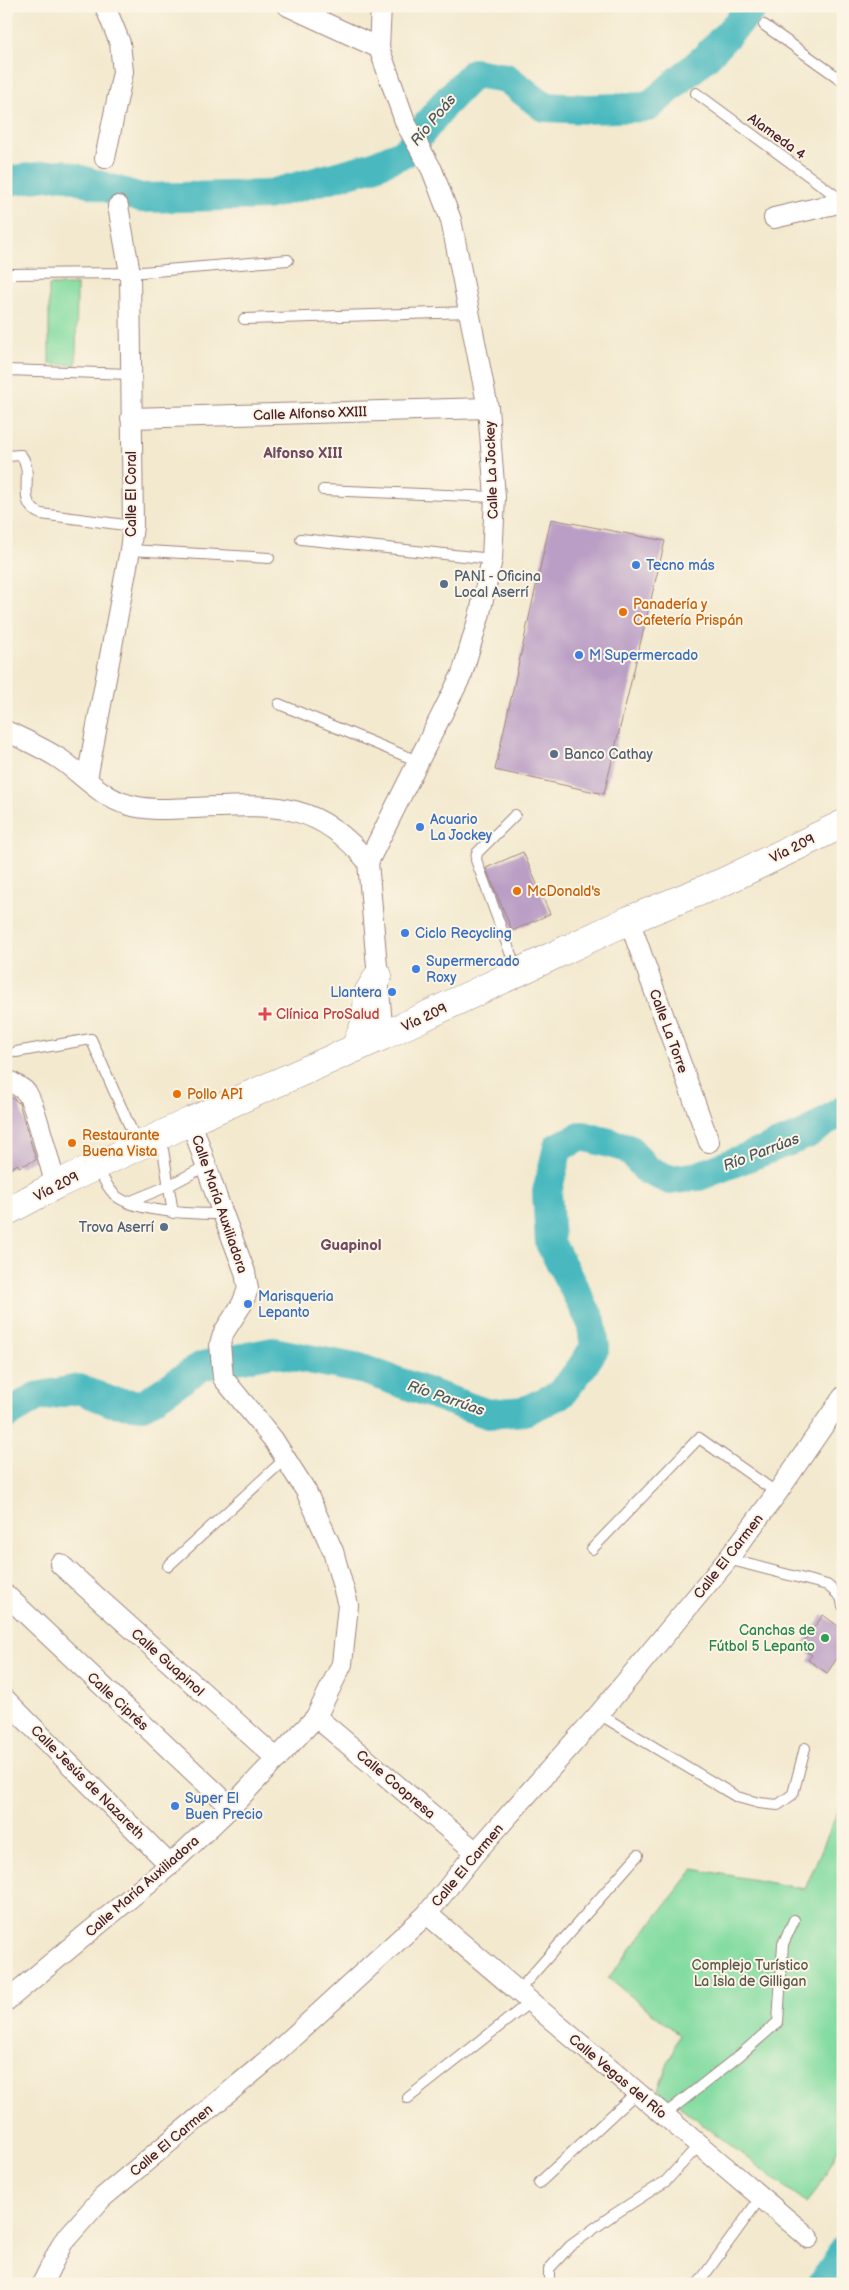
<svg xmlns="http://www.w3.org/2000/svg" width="849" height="2290" font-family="'Balsamiq Sans',sans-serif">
<rect width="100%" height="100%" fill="#fcf5e5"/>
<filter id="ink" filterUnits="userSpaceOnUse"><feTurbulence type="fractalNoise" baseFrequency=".02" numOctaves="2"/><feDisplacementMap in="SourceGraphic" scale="10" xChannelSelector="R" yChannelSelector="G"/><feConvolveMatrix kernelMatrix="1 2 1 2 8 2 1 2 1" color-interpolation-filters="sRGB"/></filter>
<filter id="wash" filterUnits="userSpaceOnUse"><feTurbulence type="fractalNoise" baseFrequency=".0096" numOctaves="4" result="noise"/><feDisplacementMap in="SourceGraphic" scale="20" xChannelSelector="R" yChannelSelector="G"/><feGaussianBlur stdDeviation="1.12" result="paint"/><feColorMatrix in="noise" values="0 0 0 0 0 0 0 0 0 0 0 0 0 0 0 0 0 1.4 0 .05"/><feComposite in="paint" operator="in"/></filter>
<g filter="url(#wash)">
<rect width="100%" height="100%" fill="#f3e9cf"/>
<g fill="#82dba0" stroke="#667d66">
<polygon points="49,285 77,285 76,365 49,364"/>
<polygon points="843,1799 843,2139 819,2187 806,2203 658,2090 679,2034 608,1978 694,1869 805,1889"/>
</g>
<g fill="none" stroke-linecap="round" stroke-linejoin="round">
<g stroke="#49b9bf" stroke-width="30">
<polyline points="6,181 62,174 141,198 267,195 371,167 406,152 443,105 474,73 506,78 544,107 588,109 648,107 706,57 754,6"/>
<polyline points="6,1415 36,1397 79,1389 112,1402 143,1405 202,1366 273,1352 365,1370 488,1414 525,1411 561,1394 582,1367 595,1347 591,1321 550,1243 547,1192 558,1147 583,1136 628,1148 647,1170 670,1180 699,1176 807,1134 843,1110"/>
<polyline points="821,2284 838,2263 843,2250"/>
</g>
</g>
<g id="blocks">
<g fill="#ba9ec5">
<polygon points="551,519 665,541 604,794 495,770"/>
<polygon points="523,852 550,914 512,931 486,868"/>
<polygon points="6,1093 19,1103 36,1160 19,1167 18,1164 6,1171"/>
<polygon points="823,1615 842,1629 842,1651 827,1673 808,1660 812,1655 800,1647"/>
</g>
</g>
</g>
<g filter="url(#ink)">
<use href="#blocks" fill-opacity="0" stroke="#9e847d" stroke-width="1"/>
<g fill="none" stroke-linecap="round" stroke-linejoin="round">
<g stroke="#9e847d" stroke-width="12">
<g id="lane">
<polyline points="764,25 843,81"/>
<polyline points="696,93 843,201"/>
<polyline points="6,274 130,273 288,260"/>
<polyline points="244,319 470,312"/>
<polyline points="6,370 131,374"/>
<path d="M6 456 21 455C36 474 14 503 41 514L133 526"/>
<polyline points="323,490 495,497"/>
<polyline points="301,539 492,559"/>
<polyline points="130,550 269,558"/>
<polyline points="279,704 420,762"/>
<polyline points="515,815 477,853 476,860 517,971"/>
<polyline points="16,1052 91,1039 138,1145"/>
<polyline points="161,1137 173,1213"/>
<path d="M96 1167C102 1175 108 1190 116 1196 138 1213 196 1214 223 1214"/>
<polyline points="129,1202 168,1186 206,1166"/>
<polyline points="592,1549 699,1438 777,1493"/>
<polyline points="728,1559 827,1585 841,1597 843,1606"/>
<polyline points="168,1566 285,1459"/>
<polyline points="599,1714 737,1797 759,1803 778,1805 793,1794 805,1748"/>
<polyline points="6,1722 17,1711"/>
<polyline points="518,1991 638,1855"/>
<polyline points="408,2098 530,2002"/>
<polyline points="664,2115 740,2055 778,2022 783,1944 794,1920"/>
<polyline points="539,2183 637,2092"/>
<polyline points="549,2284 549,2269 570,2246 610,2217 666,2181 699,2145"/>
<polyline points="698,2284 761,2197"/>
</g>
</g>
<g stroke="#9e847d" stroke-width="22">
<g id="street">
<polyline points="288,6 379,48"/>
<polyline points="105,158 123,72 120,43 105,6"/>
<polyline points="774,218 843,202"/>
<polyline points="131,418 488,408"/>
<path d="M6 731C25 740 43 748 60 759 81 773 101 797 126 804 147 811 171 809 193 808 269 805 316 798 368 862L383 1036"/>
<polyline points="87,779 130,550 133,526 130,273 118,206"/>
<polyline points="368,862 462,674 479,617 492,559 495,497 488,408 451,220 432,170 406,124 379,48 381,6"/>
<polyline points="629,920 709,1142"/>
<path d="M6 1079C12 1083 21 1087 26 1092 35 1102 50 1168 56 1185"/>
<polyline points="60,1564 277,1759"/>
<polyline points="6,1595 231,1807"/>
<polyline points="6,1700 170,1865"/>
<polyline points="316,1717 476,1852"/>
<polyline points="427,1914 809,2238"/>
<polyline points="6,2001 170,1865 231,1807 316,1717 342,1664 348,1605 333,1551 306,1491 273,1439 223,1378 220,1344 224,1332 242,1304 248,1289 245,1272 217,1198 191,1121"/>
<polyline points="42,2284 63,2242 102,2198 270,2058 427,1914 476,1852 599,1714 728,1559 777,1493 843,1397"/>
</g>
</g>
<g stroke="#9e847d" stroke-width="29">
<g id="secondary">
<polyline points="355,1048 366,1021 368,993 378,976"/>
<polyline points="6,1212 56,1185 191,1121 383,1036 629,920 723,882 843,824"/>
</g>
</g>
<use href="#lane" stroke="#fff" stroke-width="10"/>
<use href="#street" stroke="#fff" stroke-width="20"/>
<use href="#secondary" stroke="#fff" stroke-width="28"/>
</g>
</g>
<g fill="#3f7fe0" stroke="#fcf5e5" stroke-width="2">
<circle cx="636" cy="565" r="5"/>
<circle cx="579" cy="655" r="5"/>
<circle cx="420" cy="827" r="5"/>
<circle cx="405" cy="933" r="5"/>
<circle cx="416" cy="969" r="5"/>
<circle cx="392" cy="992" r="5"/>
<circle cx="248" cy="1304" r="5"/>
<circle cx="175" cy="1806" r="5"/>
</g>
<g fill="#5c6f8a" stroke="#fcf5e5" stroke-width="2">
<circle cx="444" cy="584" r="5"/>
<circle cx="554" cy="754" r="5"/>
<circle cx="164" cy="1227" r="5"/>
</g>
<g fill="#e8710a" stroke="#fcf5e5" stroke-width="2">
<circle cx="623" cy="612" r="5"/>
<circle cx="517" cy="891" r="5"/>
<circle cx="177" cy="1094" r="5"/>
<circle cx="72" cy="1143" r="5"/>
</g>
<path fill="#e0444e" stroke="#fcf5e5" stroke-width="2" d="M262.5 1006.5h5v5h5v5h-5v5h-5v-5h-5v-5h5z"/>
<circle fill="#2e9e5b" stroke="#fcf5e5" stroke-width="2" cx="825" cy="1638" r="5"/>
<g text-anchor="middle" stroke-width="4" stroke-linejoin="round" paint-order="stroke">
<g font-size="14" fill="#4a1f2b" stroke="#fcf5e5">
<text transform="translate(777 136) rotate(36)" y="5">Alameda 4</text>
<text transform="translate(310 413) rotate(-2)" y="5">Calle Alfonso XXIII</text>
<text transform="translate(491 470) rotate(-92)" y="5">Calle La Jockey</text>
<text transform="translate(131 494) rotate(-90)" y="5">Calle El Coral</text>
<text transform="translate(792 848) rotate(-26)" y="5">Vía 209</text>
<text transform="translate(424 1017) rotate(-25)" y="5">Vía 209</text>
<text transform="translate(669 1031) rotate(70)" y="5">Calle La Torre</text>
<text transform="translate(56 1186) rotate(-27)" y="5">Vía 209</text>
<text transform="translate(220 1204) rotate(71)" y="5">Calle María Auxiliadora</text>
<text transform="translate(728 1556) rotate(-52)" y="5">Calle El Carmen</text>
<text transform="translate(168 1662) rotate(42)" y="5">Calle Guapinol</text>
<text transform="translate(118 1701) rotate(43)" y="5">Calle Ciprés</text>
<text transform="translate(88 1782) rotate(45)" y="5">Calle Jesús de Nazareth</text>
<text transform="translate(396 1784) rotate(40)" y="5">Calle Coopresa</text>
<text transform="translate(467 1865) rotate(-50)" y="5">Calle El Carmen</text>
<text transform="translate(142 1886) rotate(-41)" y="5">Calle María Auxiliadora</text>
<text transform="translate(618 2076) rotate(40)" y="5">Calle Vegas del Río</text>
<text transform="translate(171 2140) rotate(-40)" y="5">Calle El Carmen</text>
</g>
<g font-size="14" fill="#366cbe" stroke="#fcf5e5" text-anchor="start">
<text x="646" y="570">Tecno más</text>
<text x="589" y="660">M Supermercado</text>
<text x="430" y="824">Acuario<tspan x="430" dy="16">La Jockey</tspan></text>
<text x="415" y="938">Ciclo Recycling</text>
<text x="426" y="966">Supermercado<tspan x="426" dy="16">Roxy</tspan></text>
<text x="382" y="997" text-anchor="end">Llantera</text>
<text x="258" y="1301">Marisqueria<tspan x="258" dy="16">Lepanto</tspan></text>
<text x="185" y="1803">Super El<tspan x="185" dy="16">Buen Precio</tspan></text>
</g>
<g font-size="14" fill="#4e5e75" stroke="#fcf5e5" text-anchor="start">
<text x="454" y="581">PANI - Oficina<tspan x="454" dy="16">Local Aserrí</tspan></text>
<text x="564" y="759">Banco Cathay</text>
<text x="154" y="1232" text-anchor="end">Trova Aserrí</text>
</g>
<g font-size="14" fill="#c56008" stroke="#fcf5e5" text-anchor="start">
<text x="633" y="609">Panadería y<tspan x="633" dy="16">Cafetería Prispán</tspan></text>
<text x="527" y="896">McDonald's</text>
<text x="187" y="1099">Pollo API</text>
<text x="82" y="1140">Restaurante<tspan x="82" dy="16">Buena Vista</tspan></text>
</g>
<g font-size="14" fill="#be3a42" stroke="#fcf5e5" text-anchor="start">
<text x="276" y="1019">Clínica ProSalud</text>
</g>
<g font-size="14" fill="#27864d" stroke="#fcf5e5" text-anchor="end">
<text x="815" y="1635">Canchas de<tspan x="815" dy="16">Fútbol 5 Lepanto</tspan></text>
</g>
<g font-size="14" fill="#5b574e" stroke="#fcf5e5">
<text x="750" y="1970">Complejo Turístico<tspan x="750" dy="16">La Isla de Gilligan</tspan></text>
</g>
<g font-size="15" font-style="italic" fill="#4a555f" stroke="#fcf5e5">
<text transform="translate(433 120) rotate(-50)" y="5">Río Poás</text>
<text transform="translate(761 1152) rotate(-21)" y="5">Río Parrúas</text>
<text transform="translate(446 1398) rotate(19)" y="5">Río Parrúas</text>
</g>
<g font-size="15" font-weight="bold" fill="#714b61" stroke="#fcf5e5">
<text x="303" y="458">Alfonso XIII</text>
<text x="351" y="1250">Guapinol</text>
</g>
</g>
<rect width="849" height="2290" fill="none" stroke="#fcf5e5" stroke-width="25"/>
</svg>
